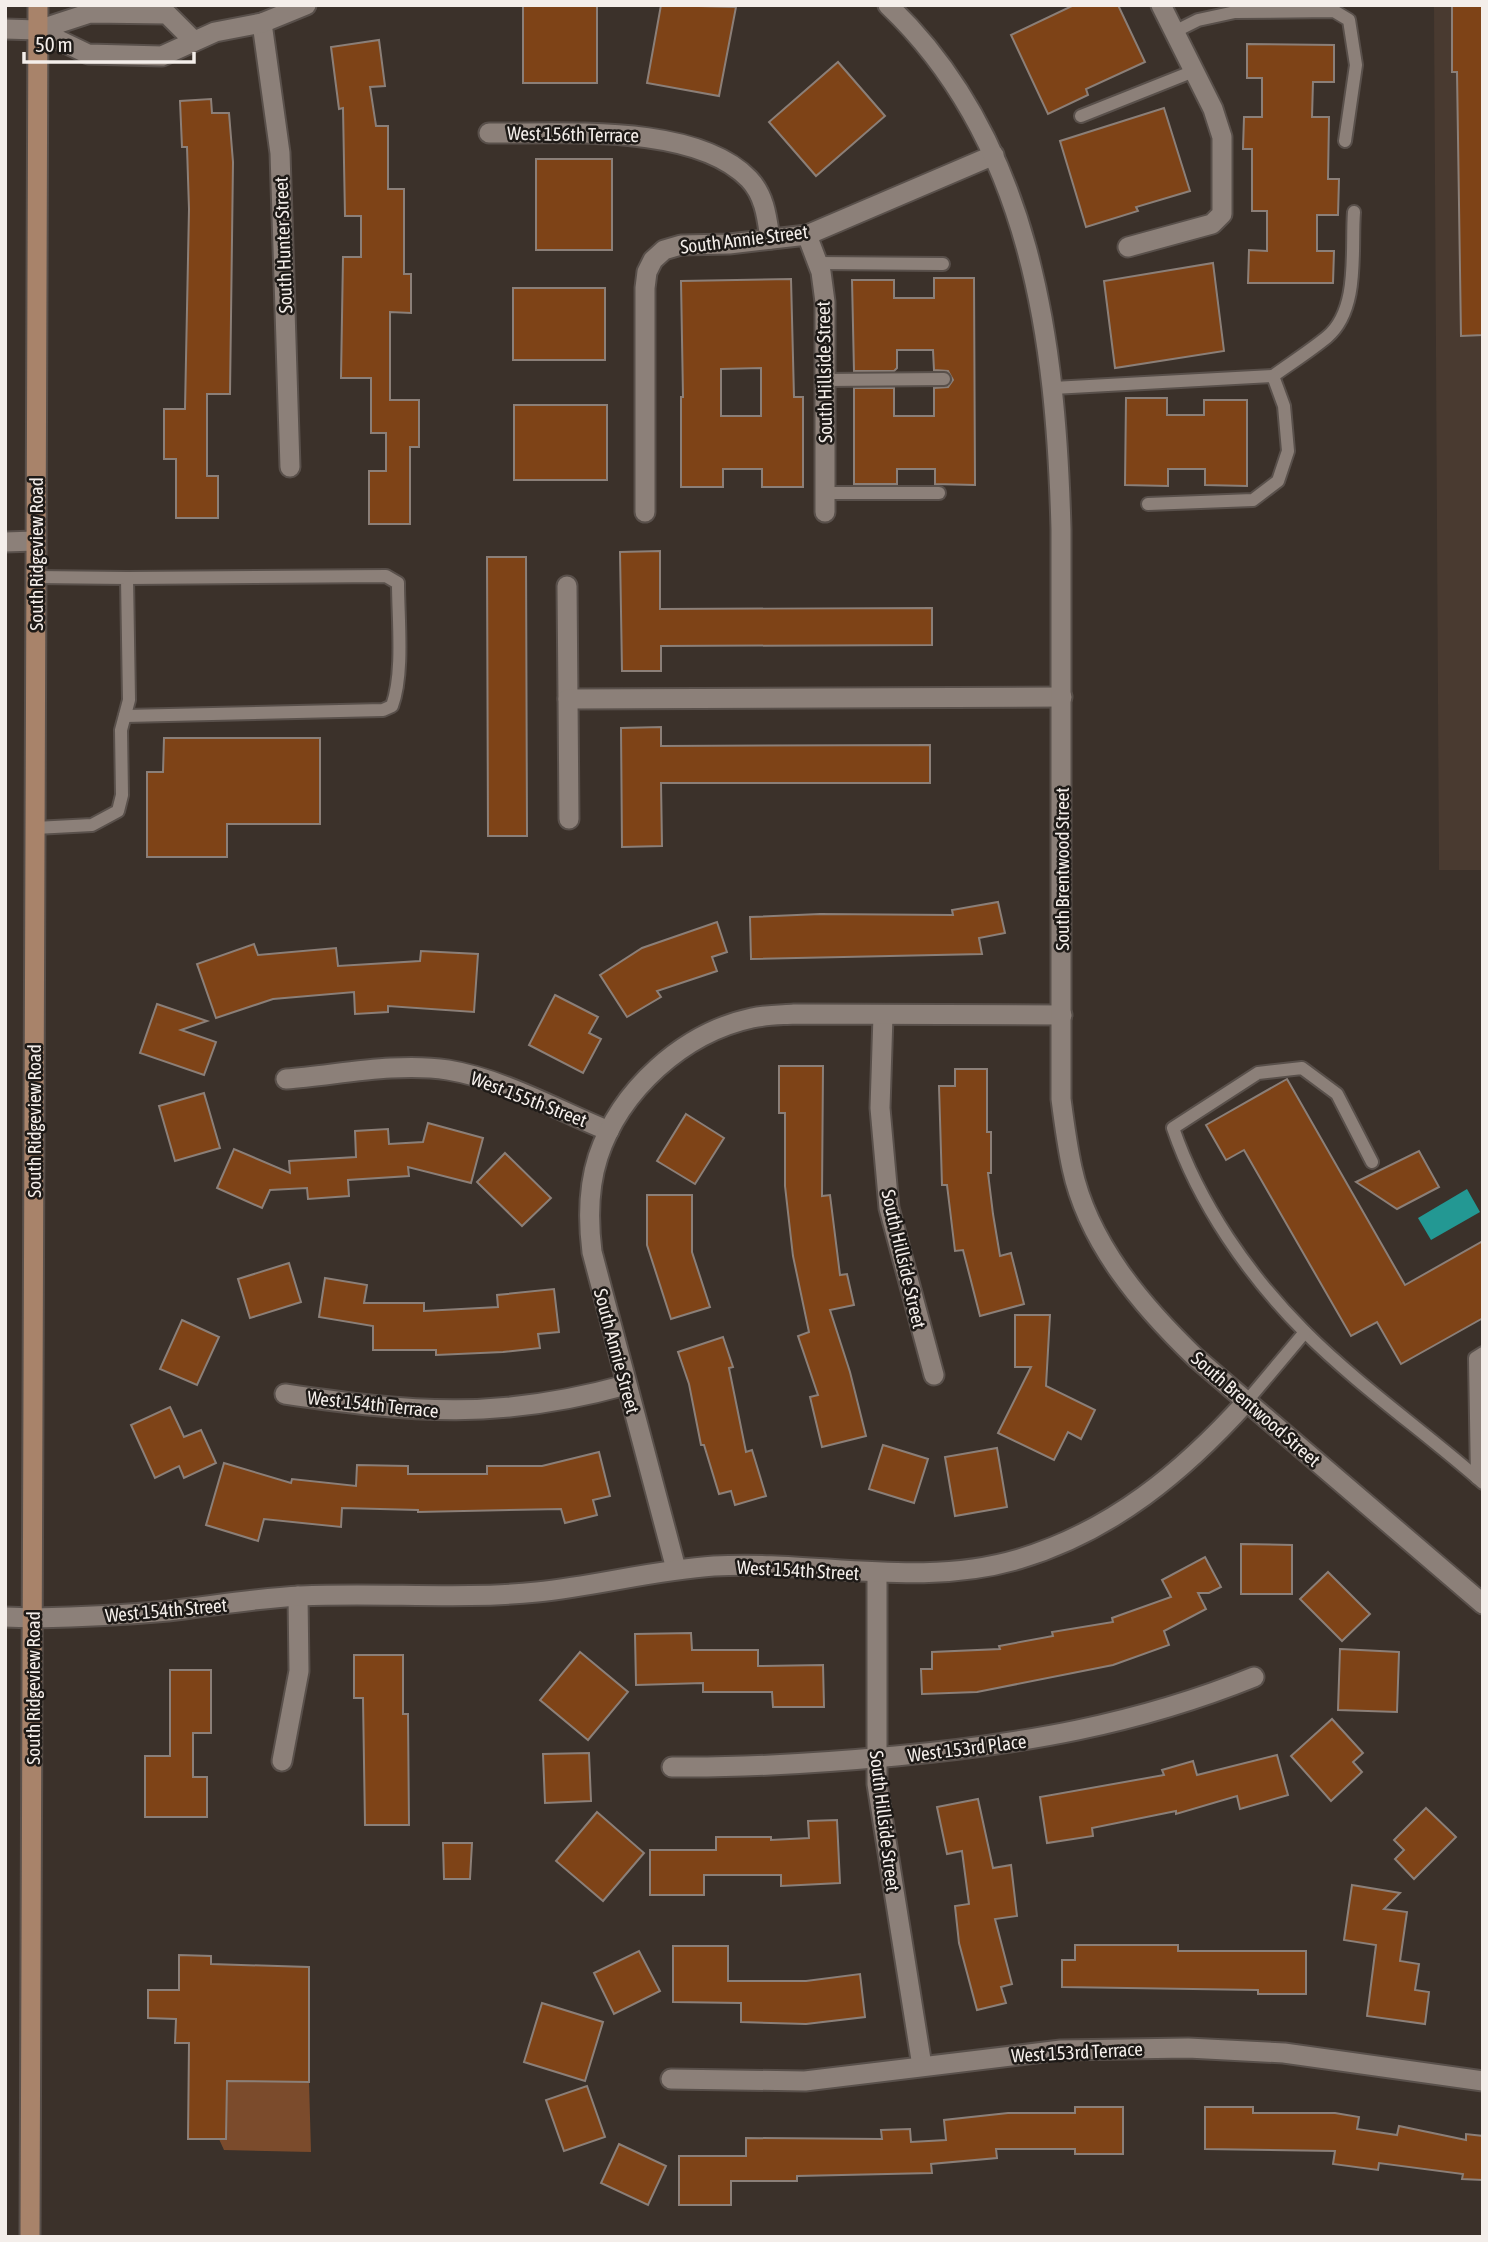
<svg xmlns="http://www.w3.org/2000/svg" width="1488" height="2242" font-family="'Asap Condensed',sans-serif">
<rect width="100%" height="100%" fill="#3b312a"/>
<polygon fill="#493a30" points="1434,5 1483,5 1483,870 1439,870"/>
<polygon fill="#7b4b2c" points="227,2043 252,2043 252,2081 309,2082 311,2152 224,2150 219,2139 226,2139"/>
<polygon fill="#239893" points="1467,1189 1480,1212 1431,1240 1418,1218"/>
<g fill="#7e4317" stroke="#8b7f78" stroke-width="2" fill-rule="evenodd">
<rect x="523" y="5" width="74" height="78"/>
<polygon points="661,5 736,7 719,96 647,83"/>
<polygon points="1074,5 1118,5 1145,62 1086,89 1088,95 1048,114 1011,35"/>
<polygon points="1452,5 1483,5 1483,335 1461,336 1457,72 1452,72"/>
<polygon points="379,40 385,86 370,87 376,126 388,126 388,189 404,189 404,274 411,274 411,313 390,312 390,400 419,400 419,447 410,447 410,524 369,524 369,471 386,471 386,433 371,433 371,378 341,378 343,257 361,257 361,216 345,216 343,108 339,109 331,47"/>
<polygon points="1247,44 1334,45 1334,82 1313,82 1312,117 1329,117 1328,179 1339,179 1338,215 1317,215 1317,251 1334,251 1333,283 1248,283 1249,250 1267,251 1267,211 1252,211 1252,149 1243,149 1244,117 1262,117 1262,78 1247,78"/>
<polygon points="838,62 885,116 816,176 769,122"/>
<polygon points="211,99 212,113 229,113 233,162 230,394 207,394 207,476 218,476 218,518 176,518 176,459 164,459 164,409 185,409 189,209 187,147 182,147 180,101"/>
<polygon points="1164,108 1190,191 1136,207 1138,211 1086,227 1060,141"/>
<rect x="536" y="159" width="76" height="91"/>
<polygon points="1213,263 1224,351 1115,368 1104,281"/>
<polygon points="934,278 974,278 975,485 935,484 935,469 897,469 897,484 854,484 854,388 894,388 894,416 934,416 934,388 948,387 953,380 948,371 934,370 933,350 897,350 897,368 894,371 854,371 852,280 894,280 894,298 934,298"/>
<path d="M791 279 794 397H803V487H762V469H723V487H681V397H683L681 281ZM761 368V416H721V369Z"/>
<rect x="513" y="288" width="92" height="72"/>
<polygon points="1126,398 1167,398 1167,415 1204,415 1204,400 1247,400 1247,486 1205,485 1205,469 1168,469 1168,486 1125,485"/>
<rect x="514" y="405" width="93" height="75"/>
<polygon points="660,551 660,609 932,608 932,645 661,646 661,671 622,671 620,552"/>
<polygon points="487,557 526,557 527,836 488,836"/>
<polygon points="661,727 661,746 930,745 930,783 661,783 662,846 622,847 621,728"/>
<polygon points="164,738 320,738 320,824 227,824 227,857 147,857 147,772 163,772"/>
<polygon points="998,902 1005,933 979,938 982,954 751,959 750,917 820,914 953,915 952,910"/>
<polygon points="717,922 727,952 712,957 717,971 657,991 661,997 627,1017 600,975 642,948"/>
<polygon points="254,944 258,955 336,948 338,966 420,961 421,951 478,954 474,1012 388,1006 388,1012 355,1014 354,992 273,999 216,1018 197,964"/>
<polygon points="555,995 598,1017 589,1033 601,1039 583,1073 529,1045"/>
<polygon points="157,1004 207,1021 181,1030 216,1042 204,1075 140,1053"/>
<polygon points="779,1066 823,1066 822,1196 830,1195 840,1275 847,1274 854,1305 830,1310 850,1372 866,1436 822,1447 810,1397 818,1395 798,1336 809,1332 793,1256 785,1186 785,1113 779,1113"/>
<polygon points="955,1069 987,1069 987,1132 991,1132 991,1173 988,1173 993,1214 1000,1256 1011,1253 1024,1304 980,1316 963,1250 955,1251 947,1185 942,1185 939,1086 955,1086"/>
<polygon points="1287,1079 1405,1285 1483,1241 1483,1318 1401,1364 1377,1322 1351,1336 1244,1150 1226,1160 1206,1125"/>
<polygon points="204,1093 220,1148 175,1161 159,1106"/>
<polygon points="686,1114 724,1138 695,1184 657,1161"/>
<polygon points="428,1123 483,1138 471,1183 408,1167 409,1176 348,1180 349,1196 308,1199 307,1188 270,1190 262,1208 217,1188 234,1149 290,1173 289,1161 356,1157 355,1131 388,1129 389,1144 423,1142"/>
<polygon points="1419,1151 1439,1187 1397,1209 1356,1182"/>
<polygon points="505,1153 551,1198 522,1226 477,1182"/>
<polygon points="647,1195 692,1195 692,1252 710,1307 671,1319 647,1245"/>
<polygon points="289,1263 301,1302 250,1318 238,1279"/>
<polygon points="325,1278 367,1285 364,1303 424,1303 424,1311 498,1307 497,1295 554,1289 559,1332 538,1334 540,1348 503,1352 436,1355 436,1350 373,1350 373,1326 319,1317"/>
<polygon points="1015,1315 1050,1315 1046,1386 1095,1410 1081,1439 1068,1432 1054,1460 998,1433 1031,1367 1015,1367"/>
<polygon points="182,1320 219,1337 197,1385 160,1369"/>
<polygon points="723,1337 733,1367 729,1368 746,1452 752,1450 766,1496 735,1505 731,1491 719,1494 704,1445 701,1445 689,1384 678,1352"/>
<polygon points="170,1407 184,1437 201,1430 216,1463 184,1478 179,1466 155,1478 131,1425"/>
<polygon points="883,1445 928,1459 914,1503 869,1489"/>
<polygon points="997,1448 1007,1507 955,1516 945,1457"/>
<polygon points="599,1452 610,1496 593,1500 597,1515 565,1523 561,1509 418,1512 418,1510 342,1508 341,1527 264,1519 258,1541 206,1525 224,1463 291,1483 292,1479 356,1486 357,1465 408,1466 408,1474 487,1474 487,1466 542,1466"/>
<polygon points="1241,1544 1292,1545 1292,1594 1241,1594"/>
<polygon points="1205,1557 1221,1587 1209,1593 1198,1593 1206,1609 1164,1631 1169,1645 1113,1665 977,1692 922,1694 921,1669 932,1669 932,1652 1000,1649 999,1646 1053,1636 1052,1632 1113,1622 1112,1618 1171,1597 1162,1580"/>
<polygon points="1328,1572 1370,1614 1342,1641 1300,1599"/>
<polygon points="691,1633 692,1650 758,1650 758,1666 823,1665 824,1707 773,1707 772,1692 703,1692 703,1683 636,1685 635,1634"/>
<polygon points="1340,1649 1399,1652 1397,1712 1338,1710"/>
<polygon points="580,1652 628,1692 588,1740 540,1700"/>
<polygon points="354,1655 403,1655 403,1714 408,1714 409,1825 365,1825 363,1698 354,1698"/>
<polygon points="170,1670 211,1670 211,1733 193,1733 193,1777 207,1777 207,1817 145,1817 145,1756 170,1756"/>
<polygon points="1332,1719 1363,1753 1353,1762 1362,1772 1331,1801 1291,1756"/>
<polygon points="589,1753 591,1801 545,1803 543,1754"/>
<polygon points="1277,1755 1288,1795 1240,1809 1237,1796 1176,1814 1176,1811 1092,1828 1093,1836 1047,1843 1040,1797 1164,1775 1162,1770 1193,1761 1197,1775"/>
<polygon points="978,1799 993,1868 1011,1865 1017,1916 995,1919 1012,1984 1001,1987 1006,2003 977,2010 959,1943 955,1906 969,1904 962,1851 947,1854 937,1807"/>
<polygon points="1426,1808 1456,1837 1414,1879 1395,1859 1404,1850 1394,1840"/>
<polygon points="597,1812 644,1853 603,1901 556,1861"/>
<polygon points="837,1820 840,1883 781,1886 781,1875 704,1875 704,1895 650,1895 650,1850 716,1850 716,1837 771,1837 771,1840 809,1838 808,1821"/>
<polygon points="443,1843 472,1843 470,1879 444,1879"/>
<polygon points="1352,1885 1400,1893 1384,1909 1407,1912 1400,1961 1419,1964 1415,1990 1429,1992 1425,2024 1367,2016 1376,1945 1344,1940"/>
<polygon points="1075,1945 1178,1945 1178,1951 1306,1951 1306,1994 1258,1994 1258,1990 1062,1987 1062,1960 1075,1960"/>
<polygon points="673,1946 728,1946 728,1981 806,1981 860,1974 865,2017 806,2024 741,2022 741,2003 673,2002"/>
<polygon points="639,1951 660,1991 614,2014 594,1973"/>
<polygon points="179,1955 211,1956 211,1964 309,1967 309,2082 227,2081 226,2139 188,2139 189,2043 175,2043 176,2019 148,2018 148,1990 179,1990"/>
<polygon points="542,2003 603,2022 585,2081 524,2062"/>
<polygon points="587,2086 605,2137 564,2151 546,2100"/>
<polygon points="1075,2107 1123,2107 1123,2154 1075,2154 1075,2149 996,2149 997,2158 931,2164 932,2173 797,2176 797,2181 731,2181 731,2205 679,2205 679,2156 746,2156 746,2138 882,2139 881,2130 910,2129 911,2142 946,2140 944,2120 1008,2113 1075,2113"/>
<polygon points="1205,2107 1253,2107 1253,2113 1335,2113 1359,2117 1357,2129 1397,2135 1399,2126 1466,2140 1466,2134 1483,2136 1483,2180 1462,2179 1463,2174 1379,2163 1378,2170 1333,2164 1335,2151 1205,2149"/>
<polygon points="619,2144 666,2166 648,2205 601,2183"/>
</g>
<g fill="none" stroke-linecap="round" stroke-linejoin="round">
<g stroke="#59504b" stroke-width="16">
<g id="service">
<polyline points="1174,32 1198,20 1235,12 1334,11 1349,20 1356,65 1345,141"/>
<polyline points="1081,116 1194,71"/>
<polyline points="817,263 943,264"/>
<path d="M1273 376C1291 363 1310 351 1327 337 1360 309 1351 250 1354 212"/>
<polyline points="825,380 944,379"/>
<polyline points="1053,388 1273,376 1284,406 1288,451 1278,481 1253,500 1148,504"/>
<polyline points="825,493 939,493"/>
<path d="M125 716 383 710 392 706C404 673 398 619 398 583L386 576 127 578"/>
<polyline points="35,828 92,825 118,811 122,795 121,730 129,700 127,578 35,577"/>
<path d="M1372 1162 1337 1094 1302 1068 1258 1073 1173 1128C1199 1204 1249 1276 1305 1332 1359 1386 1425 1432 1483 1483"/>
<polyline points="1247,1401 1305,1332"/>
<polyline points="1477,1478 1475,1358 1483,1353"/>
</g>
</g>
<g stroke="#59504b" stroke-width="23">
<g id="minor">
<polyline points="262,23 280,153 290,467"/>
<polyline points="5,29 38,30"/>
<polyline points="194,41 167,14 90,13 38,30 88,54 162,56 215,32 262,23 306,5"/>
<path d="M489 133C562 134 695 123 749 179 765 196 767 218 770 239"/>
<polyline points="807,235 821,272 825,302 825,512"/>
<polyline points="1128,247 1212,224 1222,214 1222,137 1213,109 1161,5"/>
<polyline points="645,512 645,288 647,272 653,260 664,250 681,245 729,244 807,235 994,155"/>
<polyline points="5,542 35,541"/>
<polyline points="567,586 568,699"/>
<polyline points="569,819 568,699 1062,697"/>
<polyline points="883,1016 880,1108 889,1208 934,1375"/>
<path d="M286 1079C338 1075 396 1062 448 1070 503 1079 557 1110 609 1131"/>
<path d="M285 1394C413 1413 500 1420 626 1385"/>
<path d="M676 1569 592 1252C588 1220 588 1188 598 1157 620 1090 683 1033 752 1018 765 1015 780 1015 794 1014L1062 1015"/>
<polyline points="877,1575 877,1784 922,2066"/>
<polyline points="5,1617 34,1618"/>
<polyline points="282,1761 299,1671 298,1596"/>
<path d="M672 1767C748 1768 821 1763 896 1756 1022 1744 1135 1725 1254 1677"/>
<polyline points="671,2079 805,2081 1061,2050 1188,2048 1284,2053 1483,2081"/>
</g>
</g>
<g stroke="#59504b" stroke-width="23">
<g id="tertiary">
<path d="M888 5C1031 141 1056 341 1061 529V1099C1064 1122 1067 1145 1072 1168 1088 1243 1142 1306 1196 1358L1483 1604"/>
<path d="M34 1618C78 1617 123 1615 168 1611 212 1606 256 1598 301 1596 379 1592 459 1600 537 1592 597 1586 654 1570 714 1566 816 1560 918 1589 1019 1559 1112 1531 1183 1472 1247 1401"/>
</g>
</g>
<g stroke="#59504b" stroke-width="23">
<polyline id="secondary" points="30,2237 38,5"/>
</g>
<use href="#service" stroke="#8c8079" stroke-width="12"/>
<use href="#minor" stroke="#8c8079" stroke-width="19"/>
<use href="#tertiary" stroke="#8c8079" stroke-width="19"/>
<use href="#secondary" stroke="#a8836a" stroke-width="19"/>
</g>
<g text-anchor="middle" stroke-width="5" stroke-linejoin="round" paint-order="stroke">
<g font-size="19" fill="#f4eeea" stroke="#1e1a17">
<text transform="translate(573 134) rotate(1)" y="7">West 156th Terrace</text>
<text transform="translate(744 239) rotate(-7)" y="7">South Annie Street</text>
<text transform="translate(283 245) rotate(-92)" y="7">South Hunter Street</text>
<text transform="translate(824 372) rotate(-91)" y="7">South Hillside Street</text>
<text transform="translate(36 554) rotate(-90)" y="7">South Ridgeview Road</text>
<text transform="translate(1062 869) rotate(-90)" y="7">South Brentwood Street</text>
<text transform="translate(529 1099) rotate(21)" y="7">West 155th Street</text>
<text transform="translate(34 1121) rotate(-90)" y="7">South Ridgeview Road</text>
<text transform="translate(904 1259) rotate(77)" y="7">South Hillside Street</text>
<text transform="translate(617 1351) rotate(75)" y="7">South Annie Street</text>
<text transform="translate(373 1404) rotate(6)" y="7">West 154th Terrace</text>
<text transform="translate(1256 1409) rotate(41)" y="7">South Brentwood Street</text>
<text transform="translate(798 1570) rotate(3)" y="7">West 154th Street</text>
<text transform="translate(166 1610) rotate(-5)" y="7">West 154th Street</text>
<text transform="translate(33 1688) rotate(-90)" y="7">South Ridgeview Road</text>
<text transform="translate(967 1748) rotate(-7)" y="7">West 153rd Place</text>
<text transform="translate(885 1821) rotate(83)" y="7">South Hillside Street</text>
<text transform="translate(1077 2052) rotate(-3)" y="7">West 153rd Terrace</text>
</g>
</g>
<rect width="1488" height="2242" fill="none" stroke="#f4eeea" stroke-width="14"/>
<path d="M24 52v10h170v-10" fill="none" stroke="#f4eeea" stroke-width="3.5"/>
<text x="35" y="52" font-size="21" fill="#f4eeea" stroke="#1e1a17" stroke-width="5" paint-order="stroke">50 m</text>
</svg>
